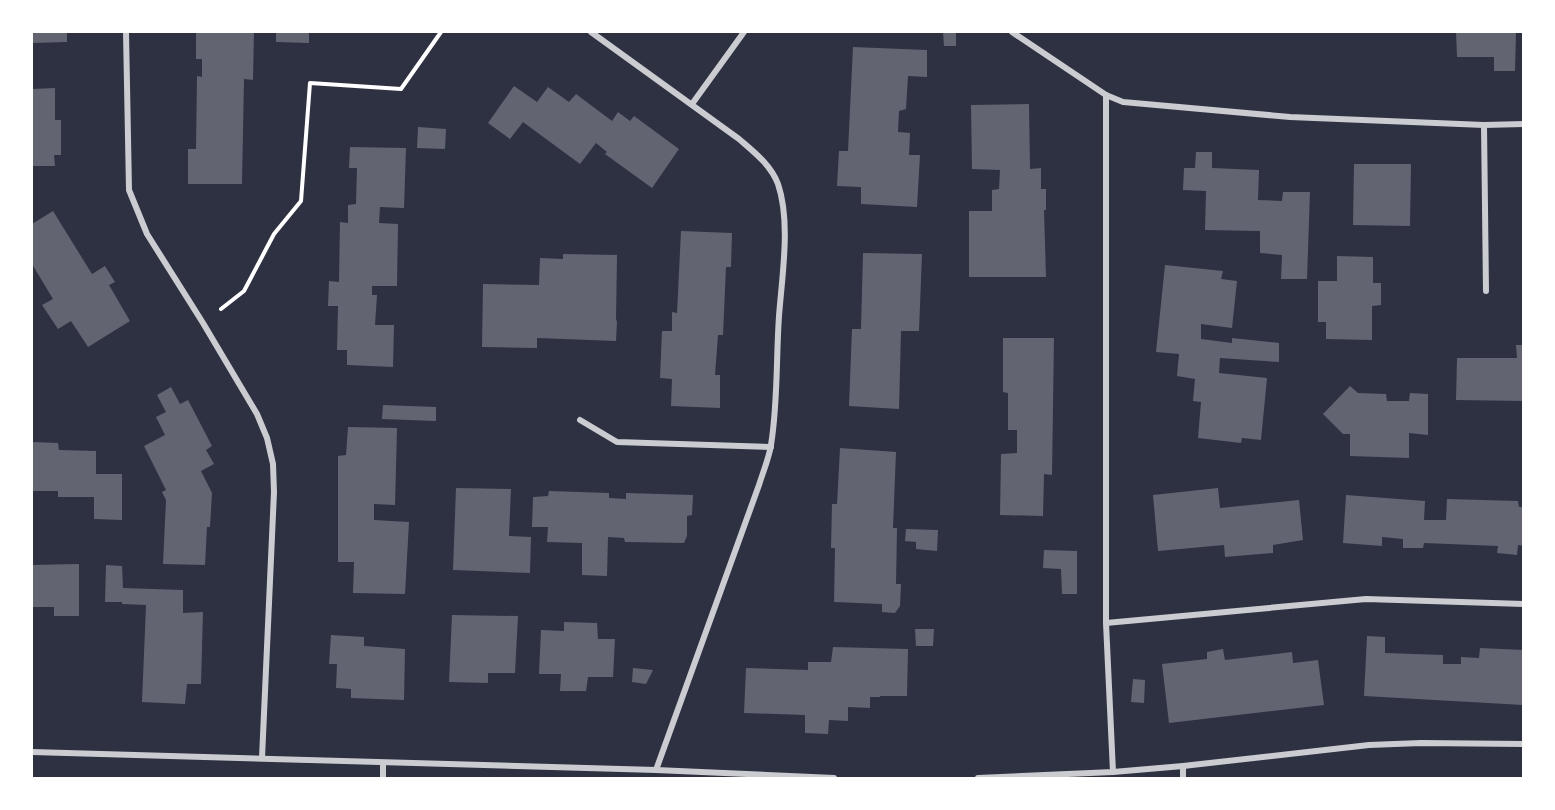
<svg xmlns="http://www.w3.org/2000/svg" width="1555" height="810" font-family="'Fira Sans Condensed',sans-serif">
<rect width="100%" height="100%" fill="#2d3142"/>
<g fill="#626471">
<polygon points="32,32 67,32 67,42 32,43"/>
<polygon points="196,32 254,32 253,80 244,79 242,184 188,184 188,149 196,149 197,76 202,77 202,59 196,59"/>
<polygon points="276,32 309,32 309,43 276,42"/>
<polygon points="943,32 956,32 956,46 944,46"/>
<polygon points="1456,32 1516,32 1515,71 1494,71 1494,57 1457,57"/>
<polygon points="853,47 927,50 927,77 908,76 906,109 899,111 898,132 910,133 909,155 920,155 917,207 861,204 861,187 837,186 839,151 848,151"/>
<polygon points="514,86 537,102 548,87 569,102 576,94 612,121 618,112 630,121 634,116 679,149 652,188 605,154 607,152 596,143 580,164 523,122 510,139 488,123"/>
<polygon points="55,88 55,120 61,120 61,155 54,155 55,166 32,166 32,89"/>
<polygon points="1029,104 1030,169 1041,168 1041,189 1046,189 1046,210 1044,210 1046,277 969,277 969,211 992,211 992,190 999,189 1000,170 972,169 971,105"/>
<polygon points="418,127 446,129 445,149 417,148"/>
<polygon points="350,147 406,148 404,208 380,207 379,223 398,224 397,286 372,286 372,295 377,295 375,325 394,325 393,367 347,365 347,350 337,350 338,306 328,306 329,281 339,282 340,222 348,223 348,205 356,204 357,168 349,168"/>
<polygon points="1196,152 1212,152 1212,168 1259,170 1258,200 1282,201 1283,192 1310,192 1307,279 1281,279 1282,255 1260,253 1260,231 1205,230 1206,191 1183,190 1184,168 1195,168"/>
<polygon points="1354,164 1411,164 1410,226 1353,225"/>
<polygon points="53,211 92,274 105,266 115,282 109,285 130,321 88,347 71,321 58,329 42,305 53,299 32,264 32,224"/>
<polygon points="681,231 732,233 731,267 726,267 723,335 718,335 715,375 720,375 720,408 671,406 672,379 660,378 662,331 672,331 672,312 677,313"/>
<polygon points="863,253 922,254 919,331 901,331 899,409 849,406 852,329 861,329"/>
<polygon points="563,254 617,255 616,320 617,321 616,341 537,338 537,348 482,347 483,284 539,285 540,258 563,259"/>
<polygon points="1337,256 1373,257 1373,283 1381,283 1381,305 1372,306 1372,340 1326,339 1326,322 1318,322 1318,281 1337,281"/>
<polygon points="1165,265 1223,271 1221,279 1237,281 1232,328 1201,324 1201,339 1232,343 1232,338 1279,343 1279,362 1220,358 1219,373 1267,378 1261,440 1242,438 1241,443 1198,438 1201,402 1193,401 1195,379 1177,376 1179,354 1156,352"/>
<polygon points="1003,338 1054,338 1052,475 1044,474 1043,516 1000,515 1001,454 1017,453 1017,430 1008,430 1008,393 1003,392"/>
<polygon points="1516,345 1524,345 1524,401 1456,400 1457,358 1517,358"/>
<polygon points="1350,386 1358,393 1386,394 1387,401 1409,401 1410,393 1428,394 1428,435 1409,433 1409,458 1350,456 1350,434 1343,434 1323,414"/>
<polygon points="171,387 180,404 188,400 212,446 206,450 214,464 201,471 212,493 210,527 207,527 205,565 163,564 166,500 162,492 166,490 144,446 165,435 156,417 166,412 157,395"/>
<polygon points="383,405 436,407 436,421 382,419"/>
<polygon points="348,427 397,428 395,505 374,504 374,520 409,522 405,594 353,593 354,562 338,562 338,456 346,455"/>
<polygon points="32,442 58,443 59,450 96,451 96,474 122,474 122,520 94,519 94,497 58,497 58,491 32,491"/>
<polygon points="840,448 896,452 893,528 897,528 896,584 901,584 900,606 895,613 882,612 882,604 834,602 835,548 831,548 832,504 837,504"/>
<polygon points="456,488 511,489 509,536 531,537 530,573 453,570"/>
<polygon points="1218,488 1220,508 1299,500 1303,540 1273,545 1273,553 1225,557 1224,545 1158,551 1153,495"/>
<polygon points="549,491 609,493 609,498 626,499 626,493 693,495 692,515 687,516 687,536 684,543 625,542 624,538 608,537 607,576 582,575 582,543 547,542 548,527 532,527 533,497 548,496"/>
<polygon points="1346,495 1425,501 1424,520 1446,520 1447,499 1518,501 1519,507 1524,507 1524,546 1518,545 1517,555 1497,553 1498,546 1424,543 1423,548 1403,548 1403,539 1382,537 1382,546 1343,543"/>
<polygon points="906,529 938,530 937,551 916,549 916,542 905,541"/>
<polygon points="1044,550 1077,551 1077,594 1062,594 1061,569 1043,568"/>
<polygon points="79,564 79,616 54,616 54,607 32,607 32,565"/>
<polygon points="106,565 122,566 123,588 183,590 183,613 203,612 201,684 187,684 185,704 142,702 146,605 122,604 122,602 105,602"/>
<polygon points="452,615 518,616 515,673 488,673 488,683 449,682"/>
<polygon points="564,622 597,623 598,639 615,639 613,677 588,677 586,691 560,691 561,674 539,674 541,630 564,631"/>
<polygon points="915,629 934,629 933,646 916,646"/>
<polygon points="331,635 364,637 364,646 405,649 404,700 351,698 351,689 336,688 337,664 329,664"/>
<polygon points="1367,636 1385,637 1385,653 1443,655 1443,664 1461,664 1461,657 1479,658 1480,648 1524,650 1523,705 1364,696"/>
<polygon points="833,647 908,649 907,696 880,696 880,697 870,697 870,708 848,707 848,721 829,720 828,734 805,733 805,715 744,713 746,668 808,670 808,662 831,662"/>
<polygon points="1223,649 1225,660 1292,652 1293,663 1318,660 1324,705 1169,723 1162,664 1207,659 1207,652"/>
<polygon points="633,668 653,670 646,684 632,682"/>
<polygon points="1133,679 1145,680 1144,703 1131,702"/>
</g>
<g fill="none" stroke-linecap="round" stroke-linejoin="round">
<polyline stroke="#fff" stroke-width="4" points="221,309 244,291 274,234 301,201 310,83 401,89 441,32"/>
<g stroke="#caccd0" stroke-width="6">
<polyline points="126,32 129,190 147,234 203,323 257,414 267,438 273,464 274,492 262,758"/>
<path d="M591 32 739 139C754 152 771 165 778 184 791 222 782 276 779 316 776 359 778 402 771 445 769 458 763 472 759 485L656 770"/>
<polyline points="1012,32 1106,95 1123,102 1290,117 1484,125 1524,124"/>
<polyline points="692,104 744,32"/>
<polyline points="1484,125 1486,291"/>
<polyline points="580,420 617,442 771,447"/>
<polyline points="1106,623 1106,95"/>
<polyline points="32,752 656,770 834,778"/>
<polyline points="1183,766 1183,778"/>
<polyline points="1113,772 1106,623 1366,599 1524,604"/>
<polyline points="383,778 383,763"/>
<polyline points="978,778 1113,772 1183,766 1369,745 1421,743 1524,744"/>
</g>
</g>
<rect width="1555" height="810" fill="none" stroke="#ffffff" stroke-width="66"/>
</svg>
